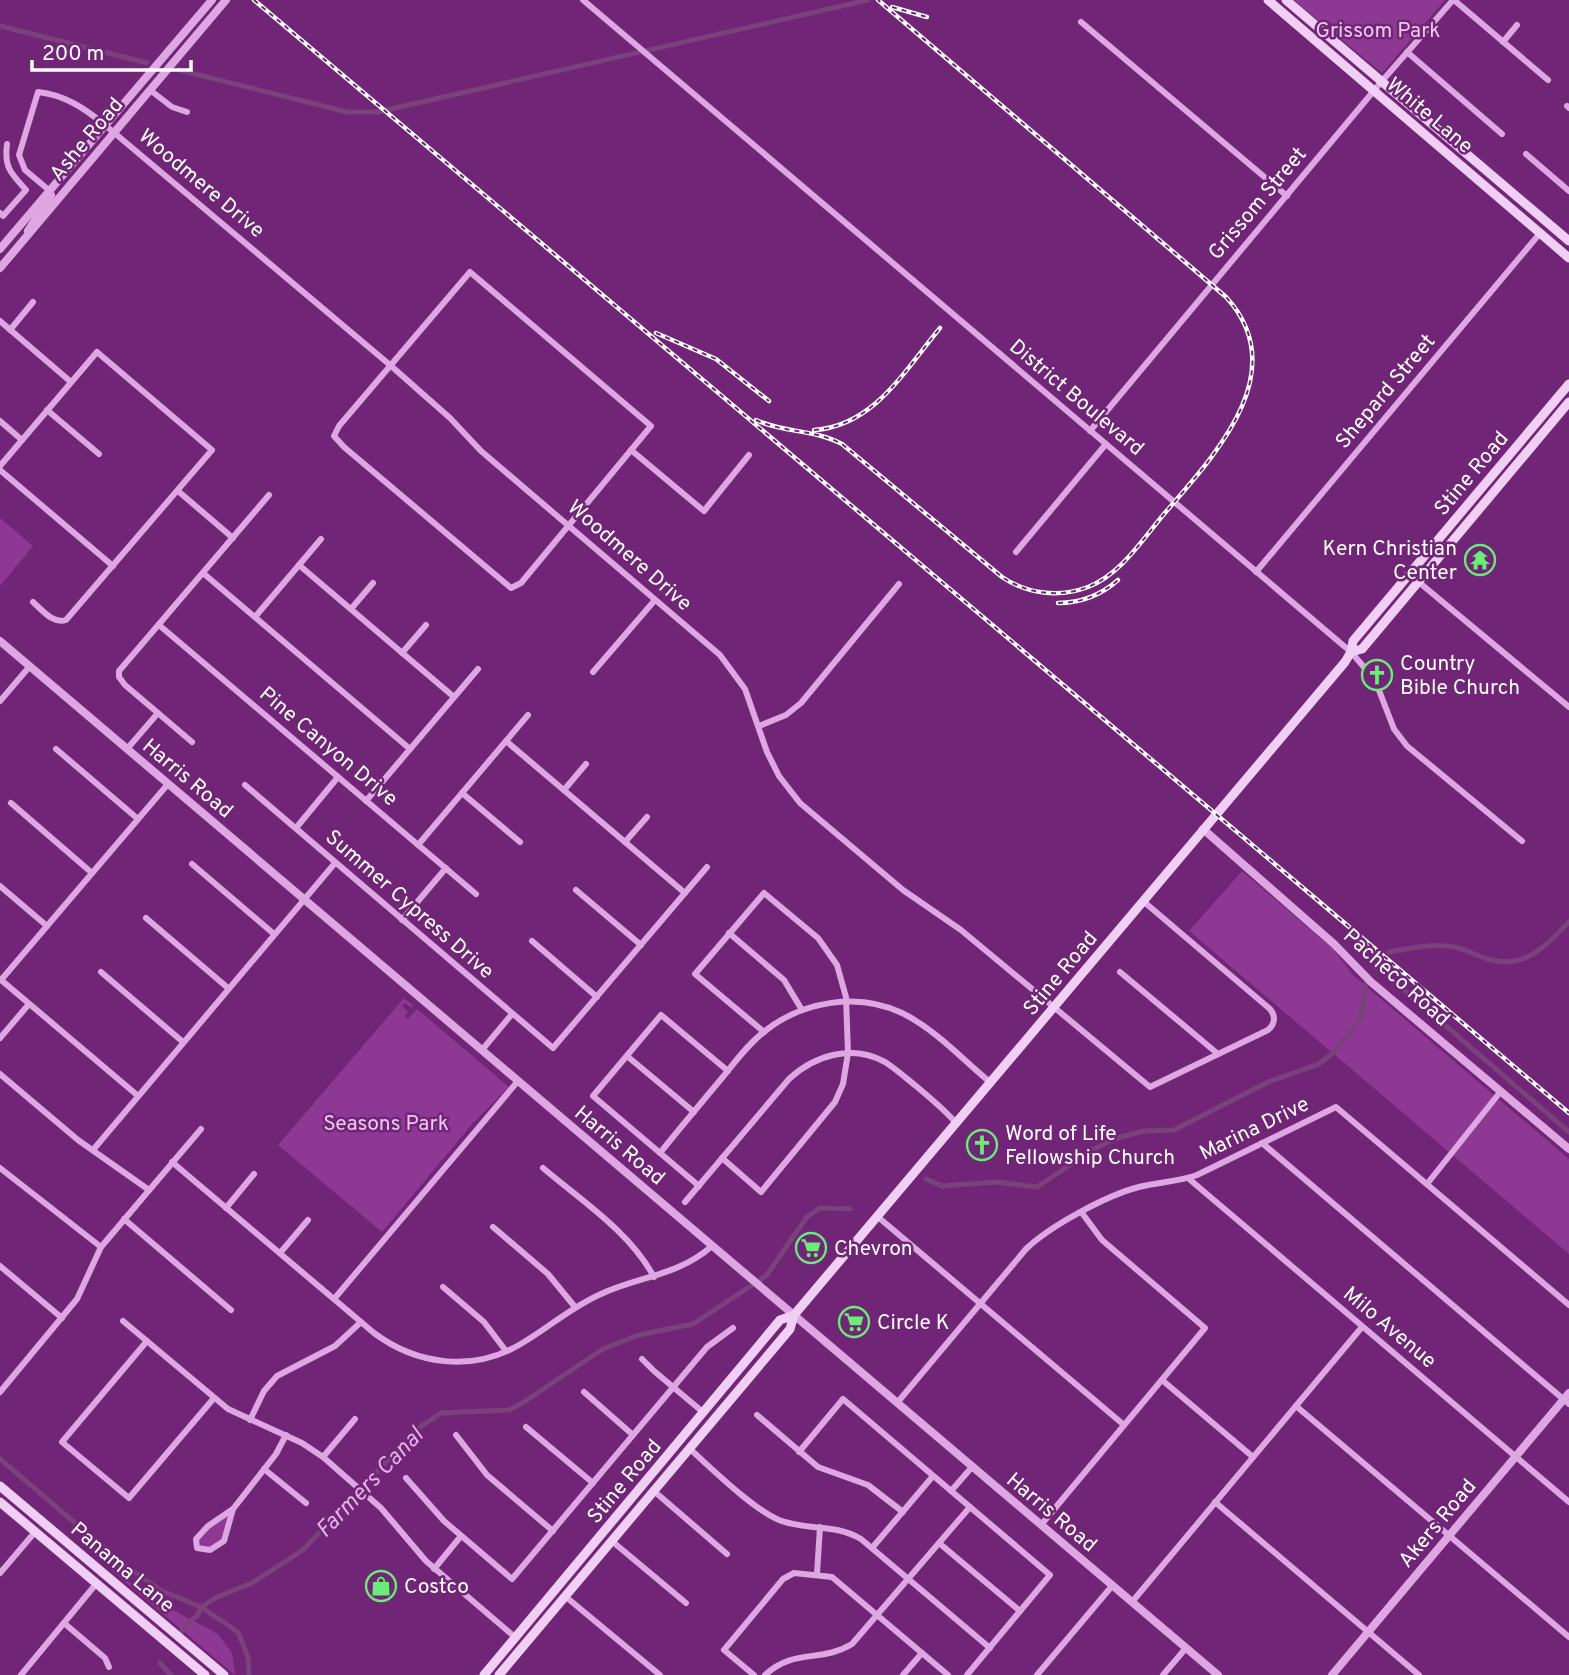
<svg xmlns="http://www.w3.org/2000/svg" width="1569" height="1675" font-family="Overpass,sans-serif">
<rect width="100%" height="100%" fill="#712576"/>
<g fill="#8d3993">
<polygon points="1294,0 1445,0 1382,73"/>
<polygon points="0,518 33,546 0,586"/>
<polygon points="1242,871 1333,949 1354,976 1569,1159 1569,1254 1189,931"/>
<polygon points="404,998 414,1006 411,1008 405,1003 402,1006 408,1012 405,1017 408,1019 417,1009 509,1087 473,1123 382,1232 278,1145"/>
<polygon points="233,1509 220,1545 200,1550 196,1539"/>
<polygon points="109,1568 156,1601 218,1634 232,1653 235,1675"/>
</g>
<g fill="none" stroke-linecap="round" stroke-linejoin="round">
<g stroke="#7a417d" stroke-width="5">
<polyline points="0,26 147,63"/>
<polyline points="179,70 347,112 378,112 868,0"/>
<path d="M1389 952C1411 948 1433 943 1454 947 1467 949 1478 957 1491 960 1525 969 1547 945 1569 922"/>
<polyline points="1375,968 1381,970 1569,1132"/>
<polyline points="926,1179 942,1186 997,1182 1037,1187 1092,1150 1114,1139 1144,1131 1174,1130 1268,1082 1319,1064 1334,1052 1361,1018 1365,985"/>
<polyline points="0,1459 122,1563 160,1590 201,1607 238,1632 248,1657 249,1675"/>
<polyline points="182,1631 190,1621 198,1615 201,1607 217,1597 252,1583 303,1550 417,1429 441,1413 509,1410 524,1402 603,1349 639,1335 693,1324 766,1276 807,1217 820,1208 850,1209"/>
<polyline points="160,1663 171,1675"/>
</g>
<g stroke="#dea6e2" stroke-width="6">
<polyline points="583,0 1351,652 1375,680 1394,729 1407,746 1522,841"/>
<polyline points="1454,0 1548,80"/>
<polyline points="1081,22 1287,196"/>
<polyline points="1503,42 1517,25"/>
<polyline points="1407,52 1502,134"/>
<polyline points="150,90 172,107 187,112"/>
<polyline points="1567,106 1569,108"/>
<polyline points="1526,154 1569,191"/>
<path d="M50 191 25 170 19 155 38 92C65 95 84 108 105 125L390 365 450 418 481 451 720 655 745 689 767 752 779 776 800 803 903 890 961 930 1150 1087 1268 1030C1275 1024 1276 1016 1270 1009L1143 901"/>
<path d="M0 213 3 216 26 190C11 173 4 168 7 144"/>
<polygon points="470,272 651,426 521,583 511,588 344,447 334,436 339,426"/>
<polyline points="0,321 71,382"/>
<polyline points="10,330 33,302"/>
<polyline points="47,410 99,454"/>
<polyline points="0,421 22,440"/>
<polyline points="1090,431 1382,81 1453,0"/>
<polyline points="631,450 704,511 749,455"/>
<path d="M0 466 97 352 212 450 66 620C53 624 43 611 33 602"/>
<polyline points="0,470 113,566"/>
<polyline points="178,491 233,538"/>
<polyline points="1016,552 1106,444"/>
<polyline points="299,565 454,697"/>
<polyline points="1256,572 1541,232"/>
<polyline points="203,573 410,749"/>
<polyline points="1409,574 1569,707"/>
<polyline points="351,609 373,583"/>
<polyline points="255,617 321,539"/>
<polyline points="159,625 476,894"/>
<polyline points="402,653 426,625"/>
<polyline points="593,672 655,600"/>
<polyline points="0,701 30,666"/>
<polyline points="759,726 786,715 801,703 899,584"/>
<polyline points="506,741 685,893"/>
<polyline points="192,742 125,685 119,677 119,671 269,495"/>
<polyline points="56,749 138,819"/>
<polyline points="127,749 158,713"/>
<polyline points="245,785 553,1048 707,867"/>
<polyline points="564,790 586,764"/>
<polyline points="462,793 520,842"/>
<polyline points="366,801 478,669"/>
<polyline points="11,803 92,873"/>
<polyline points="296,828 338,777"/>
<polyline points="625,842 647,817"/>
<polyline points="418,845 528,715"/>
<polyline points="192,864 274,934"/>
<polyline points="0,886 47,926"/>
<polyline points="576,890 641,945"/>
<polyline points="146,918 228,988"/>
<polyline points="402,920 446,868"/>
<polyline points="729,933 784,980 802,1010"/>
<polyline points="532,941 597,997"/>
<polyline points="101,972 183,1042"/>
<polyline points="1120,972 1218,1054"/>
<polyline points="0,979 137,1095"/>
<polyline points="1,980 168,784"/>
<polyline points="0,1038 29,1004"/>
<polyline points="482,1050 512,1014"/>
<polyline points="627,1056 694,1112"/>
<polyline points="0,1074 78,1140 149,1190"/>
<polyline points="1262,1143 1569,1404"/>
<polyline points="93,1150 335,863"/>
<path d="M660 1153C680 1128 701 1103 722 1078 735 1062 748 1044 765 1031 803 1001 858 992 902 1013 935 1029 963 1060 991 1083"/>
<polyline points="722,1158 761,1192 835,1102 843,1084 848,1053 846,997 837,965 818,938 764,893 695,974 764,1032"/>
<path d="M172 1162 374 1333C417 1365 472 1372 519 1345 547 1329 571 1307 601 1294 640 1276 678 1276 712 1246"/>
<polyline points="0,1168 101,1247"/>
<path d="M543 1168C582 1201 630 1232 654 1277"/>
<polyline points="1188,1178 1569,1502"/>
<polyline points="1427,1184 1501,1091"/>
<polyline points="699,1186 593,1096 661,1015 728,1071"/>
<path d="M685 1202 789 1079C815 1055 852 1044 885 1062 896 1069 906 1078 916 1086 930 1098 944 1109 956 1123"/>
<polyline points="226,1208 254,1174"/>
<polyline points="878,1217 1124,1425"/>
<polyline points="124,1219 231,1310"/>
<polyline points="493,1227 548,1274 575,1307"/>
<polyline points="280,1253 308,1220"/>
<polyline points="0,1266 62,1318"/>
<polyline points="443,1287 484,1322 506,1351"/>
<polyline points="334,1299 518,1081"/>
<polyline points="123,1321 228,1409 302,1443 323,1457 381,1508 426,1561 516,1638"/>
<polyline points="147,1341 62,1442 129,1498 214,1398"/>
<polyline points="642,1359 654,1371 704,1413"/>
<polyline points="1162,1380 1253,1457"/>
<polyline points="0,1392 77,1299 101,1247 201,1129"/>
<polyline points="584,1392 633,1435"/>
<path d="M897 1403 1026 1249C1050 1226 1107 1195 1139 1187 1158 1182 1178 1182 1197 1175L1336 1107 1569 1305"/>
<polyline points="1296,1406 1569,1637"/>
<polyline points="757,1415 818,1467 868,1485 903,1512"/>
<polyline points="250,1420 264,1391 277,1376 335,1346 361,1322"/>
<polyline points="526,1427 593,1483"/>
<polyline points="456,1435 487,1475 553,1531"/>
<path d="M690 1449C712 1469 753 1509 779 1520 807 1531 834 1523 861 1539L990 1648"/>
<polyline points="799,1452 843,1399 1050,1575 967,1675"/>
<polyline points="323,1457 355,1419"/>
<polyline points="264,1469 306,1503"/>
<polyline points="406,1478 444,1521 512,1579 707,1347 733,1328"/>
<polyline points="951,1491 972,1467"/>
<polyline points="655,1492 727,1554"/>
<polyline points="1215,1502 1419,1675"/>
<polygon points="233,1509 224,1541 210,1550 197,1548 196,1539 208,1526"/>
<polyline points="233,1509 276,1454 286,1435"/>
<polyline points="1041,1525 1205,1328 1102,1240 1082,1213"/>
<polyline points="613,1542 686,1603"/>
<polyline points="939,1543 1020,1611"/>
<polyline points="872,1548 933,1476"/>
<polyline points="434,1569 461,1536"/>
<polyline points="0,1573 35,1532"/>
<polyline points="817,1574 820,1527"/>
<polyline points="566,1597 660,1675"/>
<polyline points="1132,1602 1362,1327"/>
<polyline points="64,1623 105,1658 109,1667"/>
<polyline points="21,1675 96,1584"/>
<polyline points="754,1675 724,1650 783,1579 794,1573 832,1577 948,1675"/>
<path d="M765 1675C794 1648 821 1663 852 1644L970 1507"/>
<polyline points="903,1675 922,1653"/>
<polyline points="1037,1675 1112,1586"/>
<polyline points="1163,1675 1186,1648"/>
</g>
<g stroke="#dea6e2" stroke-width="8">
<polyline points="28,231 51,195"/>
<polyline points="0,249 212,0"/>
<polyline points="0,268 226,0"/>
<polyline points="0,641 1218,1675"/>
<polyline points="1203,829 1334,944 1371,982 1569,1149"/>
<polyline points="1332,1675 1569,1393"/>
</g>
<g stroke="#f1cef3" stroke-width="9">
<polyline points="1268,0 1569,258"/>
<polyline points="1286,0 1569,241"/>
<polyline points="1351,652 1362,649 1569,402"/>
<polyline points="0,1486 224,1675"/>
<polyline points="0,1502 205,1675"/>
<polyline points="484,1675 780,1320 794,1315"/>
<polyline points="499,1675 790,1329 794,1315 1345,662 1351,652 1353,641 1569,384"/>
</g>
<g stroke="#fff" stroke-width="4.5">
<g id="rail">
<polyline points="254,0 1569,1113"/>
<polyline points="892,7 927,17"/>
<polyline points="656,333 716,359 769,401"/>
<path d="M756 420C783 433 814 429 842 444L1002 577C1027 594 1059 598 1088 587 1121 574 1142 540 1164 514 1213 457 1295 372 1226 297L878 0"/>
<path d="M814 430C874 426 905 370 940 328"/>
<path d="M1058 603C1081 603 1101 595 1118 580"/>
</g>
</g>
<use href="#rail" stroke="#712576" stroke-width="2" stroke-dasharray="5" stroke-linecap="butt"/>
</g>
<defs>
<g id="temple-ring" transform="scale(1.575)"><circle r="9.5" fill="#712576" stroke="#6beb77" stroke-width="1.5"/><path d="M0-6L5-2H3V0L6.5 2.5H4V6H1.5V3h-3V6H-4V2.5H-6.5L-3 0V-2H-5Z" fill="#6beb77"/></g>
<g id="church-ring" transform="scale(1.575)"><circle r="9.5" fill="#712576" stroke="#6beb77" stroke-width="1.5"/><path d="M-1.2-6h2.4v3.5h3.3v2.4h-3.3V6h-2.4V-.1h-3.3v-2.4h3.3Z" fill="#6beb77"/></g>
<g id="supermarket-ring" transform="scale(1.575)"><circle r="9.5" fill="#712576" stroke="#6beb77" stroke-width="1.5"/><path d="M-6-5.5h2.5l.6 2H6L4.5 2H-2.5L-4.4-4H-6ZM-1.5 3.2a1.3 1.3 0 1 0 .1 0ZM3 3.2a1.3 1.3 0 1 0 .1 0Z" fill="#6beb77"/></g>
<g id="shop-ring" transform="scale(1.575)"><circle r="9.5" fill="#712576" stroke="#6beb77" stroke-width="1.5"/><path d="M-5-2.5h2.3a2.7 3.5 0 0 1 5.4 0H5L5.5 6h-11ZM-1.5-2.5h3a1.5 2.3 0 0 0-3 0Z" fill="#6beb77"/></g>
</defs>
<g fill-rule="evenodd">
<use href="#temple-ring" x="1480" y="560"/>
<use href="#church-ring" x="1377" y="675"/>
<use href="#church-ring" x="982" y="1145"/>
<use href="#supermarket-ring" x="811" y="1248"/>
<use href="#supermarket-ring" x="854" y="1322"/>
<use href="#shop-ring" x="381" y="1586"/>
</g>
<g text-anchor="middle" stroke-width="5" stroke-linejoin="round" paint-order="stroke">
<g font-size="21" fill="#efc8f2" stroke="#712576">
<text x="1378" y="37">Grissom Park</text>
<text x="386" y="1130">Seasons Park</text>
</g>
<g font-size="21" fill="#fff" stroke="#712576">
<text transform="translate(1430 115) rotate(40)" y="7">White Lane</text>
<text transform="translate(86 139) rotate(-50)" y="7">Ashe Road</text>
<text transform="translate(202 183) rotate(40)" y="7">Woodmere Drive</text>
<text transform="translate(1257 203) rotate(-50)" y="7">Grissom Street</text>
<text transform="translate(1385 391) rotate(-50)" y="7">Shepard Street</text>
<text transform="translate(1077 397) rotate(40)" y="7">District Boulevard</text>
<text transform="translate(1471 473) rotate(-50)" y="7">Stine Road</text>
<text transform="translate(630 555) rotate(41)" y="7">Woodmere Drive</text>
<text transform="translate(329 746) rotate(40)" y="7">Pine Canyon Drive</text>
<text transform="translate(188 778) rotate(40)" y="7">Harris Road</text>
<text transform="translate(410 904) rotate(41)" y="7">Summer Cypress Drive</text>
<text transform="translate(1060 973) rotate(-50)" y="7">Stine Road</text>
<text transform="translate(1397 977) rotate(42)" y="7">Pacheco Road</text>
<text transform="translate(1254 1128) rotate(-26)" y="7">Marina Drive</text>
<text transform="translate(620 1145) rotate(40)" y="7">Harris Road</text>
<text transform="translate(1390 1327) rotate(40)" y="7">Milo Avenue</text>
<text transform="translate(624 1481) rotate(-50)" y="7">Stine Road</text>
<text transform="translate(1052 1512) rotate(40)" y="7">Harris Road</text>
<text transform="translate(1437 1523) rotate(-50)" y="7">Akers Road</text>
<text transform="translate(123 1567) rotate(40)" y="7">Panama Lane</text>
</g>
<g font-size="21" fill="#fff" stroke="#712576" text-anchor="start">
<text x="1457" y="555" text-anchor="end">Kern Christian<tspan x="1457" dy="24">Center</tspan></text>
<text x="1400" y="670">Country<tspan x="1400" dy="24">Bible Church</tspan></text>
<text x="1005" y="1140">Word of Life<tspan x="1005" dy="24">Fellowship Church</tspan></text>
<text x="834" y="1255">Chevron</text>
<text x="877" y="1329">Circle K</text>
<text x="404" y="1593">Costco</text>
</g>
<g font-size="23" font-style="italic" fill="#e6b1ea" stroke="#712576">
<text transform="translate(369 1482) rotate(-46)" y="8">Farmers Canal</text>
</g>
</g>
<path d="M32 60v10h159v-10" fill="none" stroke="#ffffff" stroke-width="3.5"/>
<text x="42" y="60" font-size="21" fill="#ffffff" stroke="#712576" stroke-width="5" paint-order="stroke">200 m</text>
</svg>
